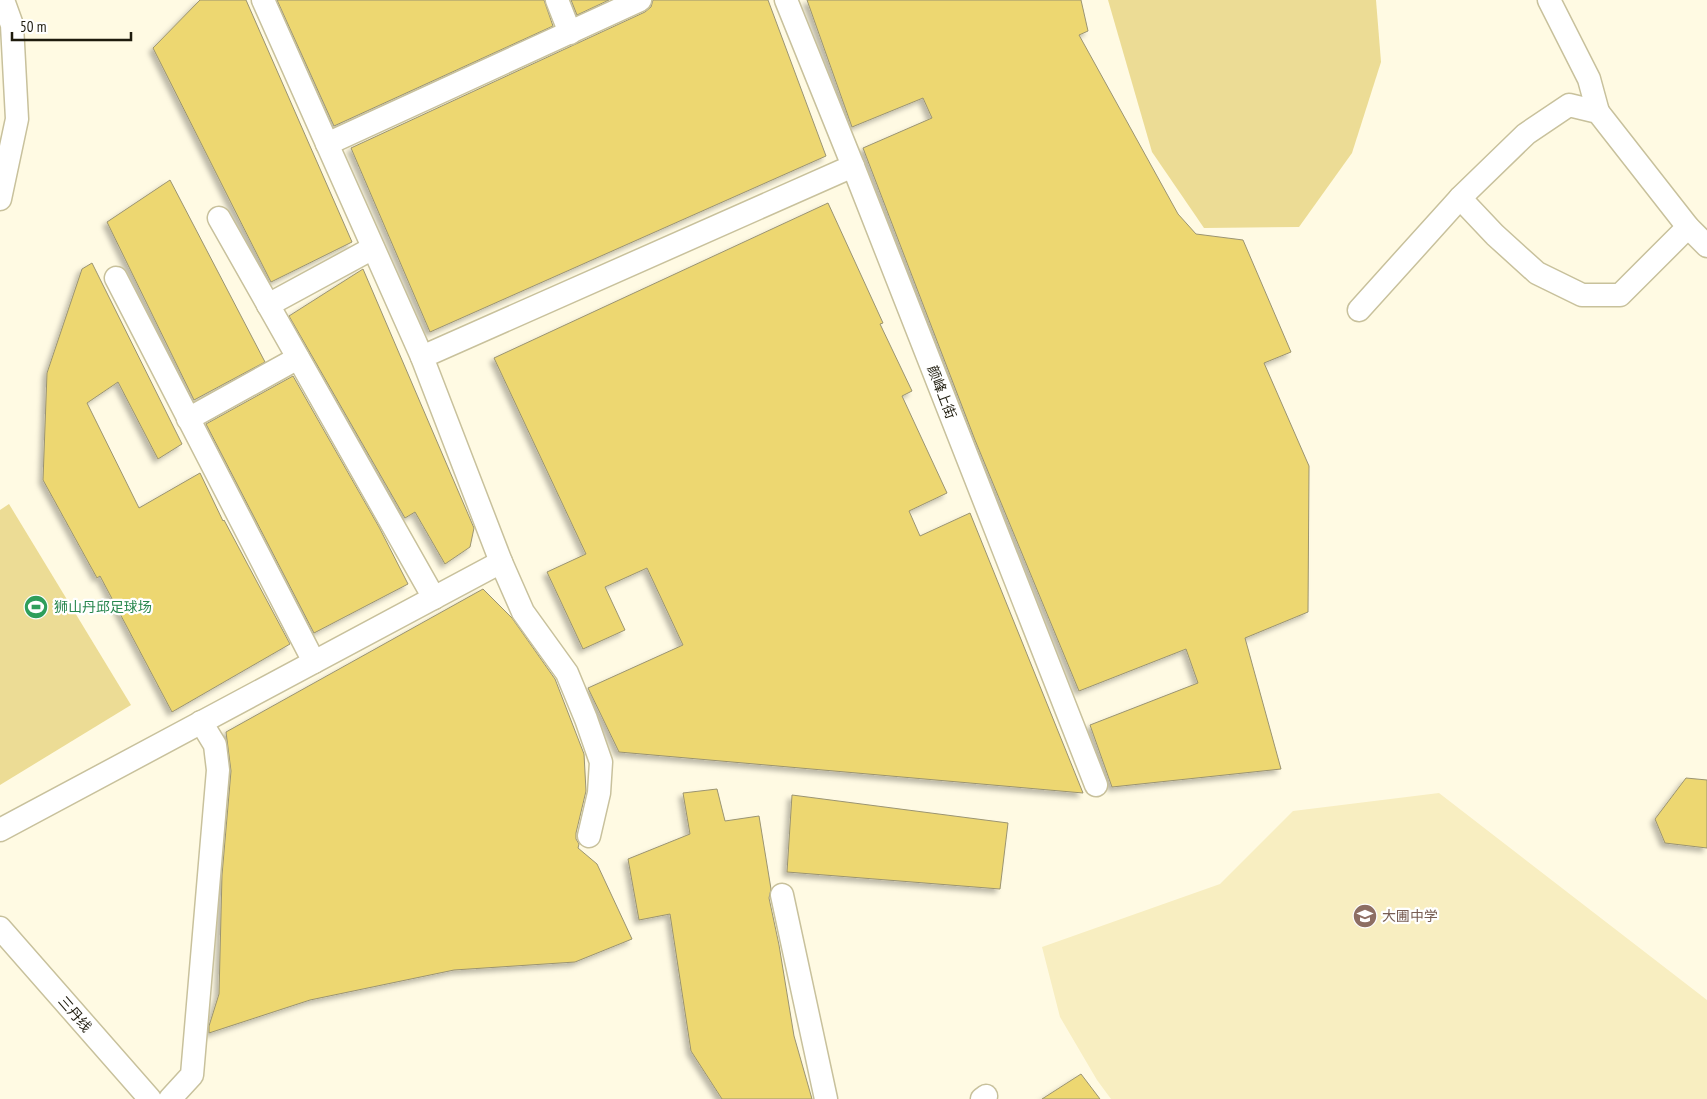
<svg xmlns="http://www.w3.org/2000/svg" width="1707" height="1099" font-family="'PT Sans Narrow','Noto Sans SC',sans-serif">
<defs>
<filter id="shadow"><feDropShadow dx="-4" dy="4" stdDeviation="2.5" flood-color="#0004"/></filter>
</defs>
<rect width="100%" height="100%" fill="#fffae3"/>
<polygon fill="#f8eec1" points="1439,793 1707,1000 1707,1099 1111,1099 1097,1080 1060,1017 1042,947 1220,884 1293,811"/>
<g fill="#ecdc95">
<polygon points="1108,0 1376,0 1381,62 1352,153 1299,227 1204,228 1152,152"/>
<polygon points="9,504 131,705 0,785 0,510"/>
</g>
<g fill="#edd771" stroke="#9b9471" filter="url(#shadow)">
<polygon points="200,0 246,0 352,242 271,282 153,48"/>
<polygon points="277,0 544,0 553,26 334,126"/>
<polygon points="571,0 609,0 577,15"/>
<polygon points="653,0 768,0 826,156 430,332 351,148 645,12 651,7"/>
<polygon points="807,0 1081,0 1088,31 1079,35 1178,214 1196,234 1243,240 1291,352 1264,363 1309,466 1308,612 1245,638 1281,769 1112,787 1090,725 1198,683 1186,649 1079,691 975,440 863,148 932,118 923,98 852,127"/>
<polygon points="170,180 265,362 194,400 107,222"/>
<polygon points="828,203 883,323 880,324 912,391 902,396 947,493 909,511 920,536 970,513 1083,793 619,752 588,688 683,645 647,568 605,587 625,630 583,649 547,572 586,554 494,358"/>
<polygon points="92,263 182,444 158,459 118,382 87,403 139,508 200,473 223,521 224,520 290,644 172,712 100,576 97,578 43,480 47,373 82,269"/>
<polygon points="363,269 474,528 470,547 445,564 415,512 405,518 289,316"/>
<polygon points="293,376 379,527 408,584 314,633 206,424"/>
<polygon points="483,589 512,618 555,679 584,754 586,791 576,833 576,839 579,844 578,848 597,864 632,939 575,962 454,970 310,1000 209,1033 209,1026 219,994 222,875 231,771 226,732"/>
<polygon points="1686,778 1707,780 1707,848 1665,843 1655,819"/>
<polygon points="717,789 725,821 759,816 771,889 769,898 779,945 794,1036 812,1099 722,1099 691,1051 670,914 639,920 628,859 690,834 683,793"/>
<polygon points="792,795 1008,823 1000,889 787,872"/>
<polygon points="1081,1074 1100,1099 1042,1099"/>
</g>
<g fill="none" stroke-linecap="round" stroke-linejoin="round">
<g stroke="#c8c19c" stroke-width="25">
<g id="minor">
<polyline points="263,0 422,357"/>
<polyline points="557,0 570,33"/>
<polyline points="786,0 853,166 1096,785"/>
<polyline points="1549,0 1589,79 1598,112"/>
<polyline points="327,144 640,0"/>
<polyline points="1460,198 1495,235 1537,273 1582,295 1620,295 1688,227"/>
<polyline points="0,199 17,119 12,25 3,0"/>
<polyline points="219,218 434,598"/>
<polyline points="116,278 314,662"/>
<polyline points="268,305 373,248"/>
<polyline points="1359,310 1460,198 1526,134 1569,105 1598,112 1688,227 1707,246"/>
<polyline points="188,419 298,358"/>
<polyline points="0,830 501,562"/>
<polyline points="589,836 599,793 601,762 586,719 567,673 523,612 501,562 422,357 853,166"/>
<polyline points="782,895 826,1099"/>
<polyline points="0,928 150,1099"/>
<polyline points="170,1099 192,1075 218,770 215,745 201,722"/>
<polyline points="982,1099 986,1096"/>
</g>
</g>
<use href="#minor" stroke="#fff" stroke-width="22"/>
</g>
<defs>
<g id="stadium-disc" transform="scale(1.25)"><circle r="9.5" fill="#2e9e5b" stroke="#fff"/><path d="M0-5a6.5 5 0 1 0 0 10a6.5 5 0 1 0 0-10ZM-3.5-1.8h7v3.6h-7Z" fill="#fff"/></g>
<g id="school-disc" transform="scale(1.25)"><circle r="9.5" fill="#8d6e63" stroke="#fff"/><path d="M0-5L7-2L0 1L-7-2ZM-4 1L0 2.5L4 1V4Q0 6-4 4Z" fill="#fff"/></g>
</defs>
<g fill-rule="evenodd">
<use href="#stadium-disc" x="36" y="607"/>
<use href="#school-disc" x="1365" y="916"/>
</g>
<g text-anchor="middle" stroke-width="4.5" stroke-linejoin="round" paint-order="stroke">
<g font-size="14" fill="#1e1b0d" stroke="#fff">
<text transform="translate(942 392) rotate(69)" y="5">颜峰上街</text>
<text transform="translate(75 1014) rotate(49)" y="5">三丹线</text>
</g>
<g font-size="14" fill="#27864d" stroke="#fff" text-anchor="start">
<text x="54" y="612">狮山丹邱足球场</text>
</g>
<g font-size="14" fill="#785e54" stroke="#fff" text-anchor="start">
<text x="1382" y="921">大圃中学</text>
</g>
</g>
<path d="M12 32v8h119v-8" fill="none" stroke="#1e1b0d" stroke-width="2.5"/>
<text x="20" y="32" font-size="15" fill="#1e1b0d" stroke="#ffffff" stroke-width="4" paint-order="stroke">50 m</text>
</svg>
